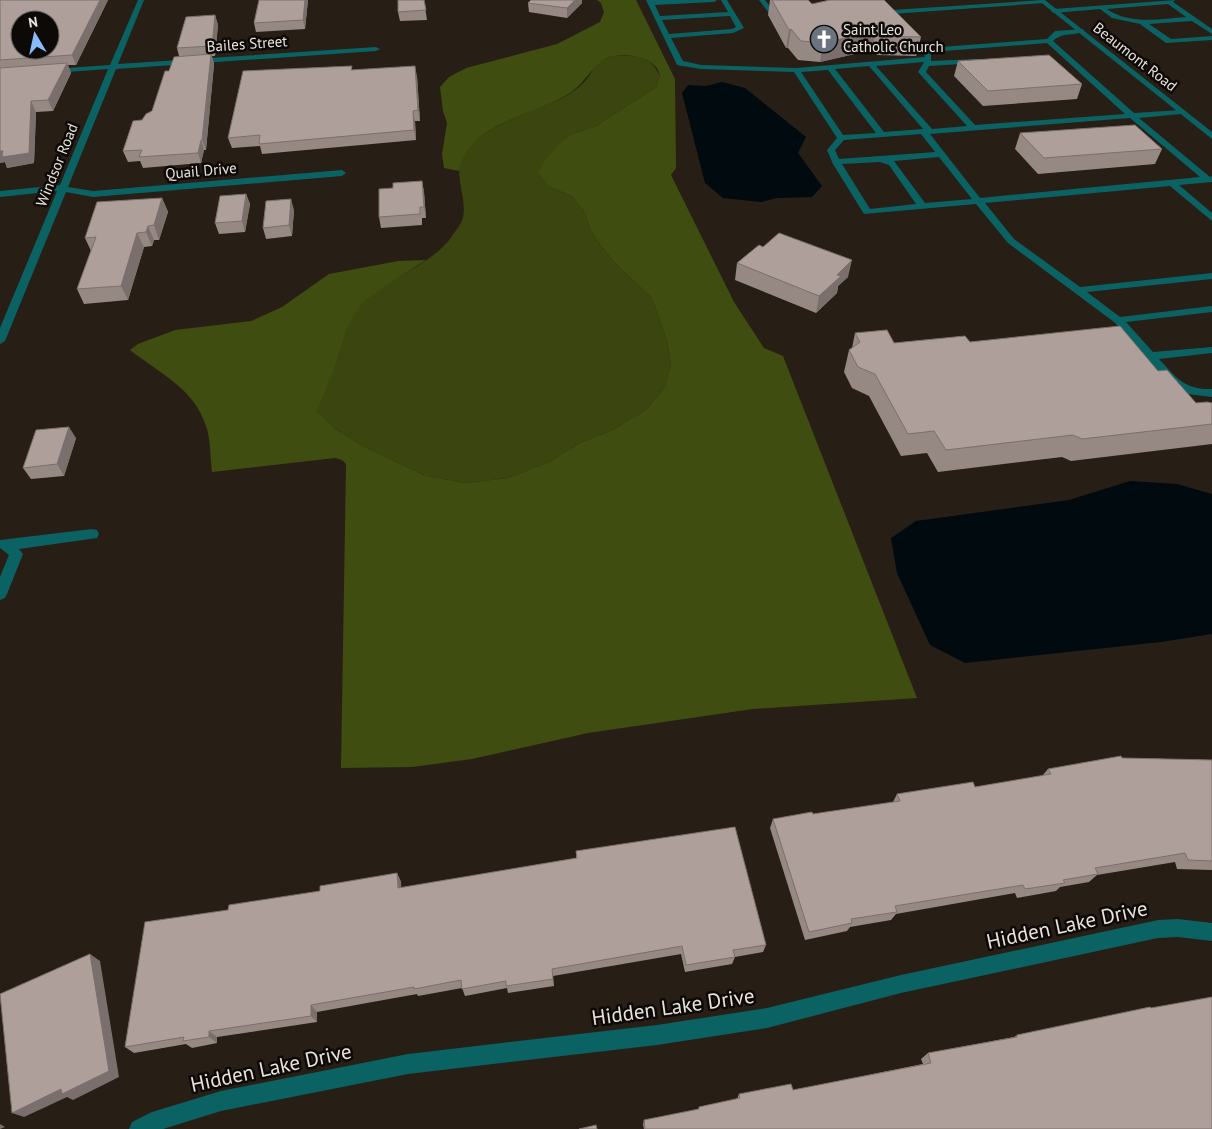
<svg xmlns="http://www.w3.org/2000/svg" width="1212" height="1129" font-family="'PT Sans',sans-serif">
<rect width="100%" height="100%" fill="#271e16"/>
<path fill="#3a450f" d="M614 55C635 56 650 54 660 76L656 87 596 126 573 134 550 187 572 196 585 213 590 229 601 246 616 264 652 298 667 341 671 364 665 387 646 410 614 429 580 443 549 462 508 478 466 483 426 476 363 446 337 430 317 411C321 398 328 386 332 373 340 352 346 319 361 303 387 277 427 268 450 239 453 234 458 228 461 223 470 204 454 180 461 160 475 125 537 112 566 96 576 90 585 83 591 73 593 70 594 65 597 63 601 60 609 58 614 55Z"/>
<path fill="#404d10" d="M597 0H636L675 79 676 168 671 175 734 302 764 348 783 356 917 698 753 709 588 733 472 759 412 767 341 768 346 464 342 460 335 458 212 472C210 458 211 440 206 426 194 388 159 373 130 350L138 344 175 330 251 321 282 307 329 274 398 261 426 260 383 287 361 304 347 328 332 375 317 411 337 430 363 446 426 476 466 483 508 478 549 462 580 443 614 429 646 410 665 387 671 364 667 341 652 298 616 264 601 246 590 229 585 213 572 196 550 187 538 172 546 159 558 145 573 134 596 126 656 87 660 76C659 73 658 68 655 66 647 56 624 53 612 56 593 62 587 82 570 93 534 117 469 121 459 171L444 168 442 154 447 123 443 111 440 87 449 77 466 68 557 44 600 22 604 12 601 3Z"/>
<g fill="#010a0e">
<polygon points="722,82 745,88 806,137 798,153 822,186 812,197 777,198 761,202 723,198 705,183 682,93 688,85 706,86"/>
<polygon points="1130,481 1177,484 1212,494 1212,634 1161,642 965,663 930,645 897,573 891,538 916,521 1069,500"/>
</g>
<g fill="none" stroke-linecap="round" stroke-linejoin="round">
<g fill="#0b6263" fill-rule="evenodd">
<path d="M646 0H717L714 2 655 5 660 16 728 12 721 0H727L744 28 733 33 671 38 683 61 701 65 796 68 925 57 923 50 927 48 1047 39 1055 31 1083 29 1084 31C1073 37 1064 31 1053 41L1134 113 1181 110 1185 112 1181 114 1139 118 1210 177 1212 176V182L1179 185 1212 213V221L1170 186 985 203 1014 239 1080 287 1212 273V279L1087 292 1120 317 1212 306V312L1126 322 1153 352 1212 347V353L1159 359C1176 377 1184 390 1212 389V397L1187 394 1172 386 1114 322 1008 243 976 204 864 214 833 164 827 150 837 138 794 72 701 69 677 65ZM730 16 736 27 732 29 669 34 662 20ZM1047 43 1125 114 975 125 926 72 929 66 977 63 981 61 977 59 931 61V52ZM924 62 918 72 967 126 932 129 876 66ZM869 66 923 129 884 132 835 69ZM828 70 876 133 843 135 801 72ZM1130 118 1200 177 980 198 930 134ZM921 134 935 152 839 159 835 150 844 140ZM939 157 972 199 925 203 894 161ZM880 162 889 165 916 204 870 209 842 164Z"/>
<polygon points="759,0 765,0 773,10 785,9 788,11 785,13 769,13"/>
<polygon points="1043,0 1046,2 1045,3 892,14 874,10 877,8 892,10"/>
<path d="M1175 0 1173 2 1212 29V34L1192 21 1149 24 1171 39 1212 36V40L1166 43 1140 24 1112 18 1100 9 1054 13 1051 11 1054 9ZM1168 4 1186 17C1161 19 1129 25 1107 9Z"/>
<polygon points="92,529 97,530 99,534 97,538 19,549 23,554 7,594 5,598 0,600 0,577 9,555 0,548 0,540"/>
</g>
<g fill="#0b6263" fill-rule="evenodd">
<polygon points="138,0 144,0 118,64 376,47 380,49 376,51 116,69 68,187 93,191 342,170 346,173 342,176 93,197 66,192 5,341 0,344 0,328 57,191 0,197 0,191 60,185 108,69 53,73 49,71 53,69 110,65"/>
<polygon points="1038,0 1045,0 1212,132 1212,139"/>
<polygon points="1178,919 1212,923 1212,941 1178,937 1158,938 901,993 767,1028 657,1045 408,1074 221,1111 163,1129 129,1129 132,1122 152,1112 221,1091 408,1054 657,1025 767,1008 901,975 1158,920"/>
</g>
</g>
<g fill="#968984">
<polygon points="0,0 108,0 76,65 68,65 71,73 53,111 36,112 34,163 7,168 5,162 0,163"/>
<polygon points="308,0 305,29 256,32 254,23"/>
<polygon points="424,0 427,20 400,21 398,12"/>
<polygon points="531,0 582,0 582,3 567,18 529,12 528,3"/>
<polygon points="770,0 808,0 812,4 921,37 916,56 877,55 872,50 820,62 798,60 788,48 786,48 768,15"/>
<polygon points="215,15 218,25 215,56 212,56 214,64 206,150 204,150 201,163 143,168 140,161 128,162 123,151 142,120 152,111 169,71 179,56 177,48"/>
<polygon points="958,61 1082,84 1077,99 983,106 954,76"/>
<polygon points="352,66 352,70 417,76 420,121 415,121 416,140 262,154 260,146 232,148 228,138"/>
<polygon points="1020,133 1162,149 1155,164 1038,174 1015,149"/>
<polygon points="422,181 424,192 426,218 422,218 422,225 381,228 379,217 393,188"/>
<polygon points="246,194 250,204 245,232 219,234 215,223"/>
<polygon points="162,198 168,212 159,240 154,240 152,246 144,247 128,300 84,304 77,289 91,251 85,238"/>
<polygon points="294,210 292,236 266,239 263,228"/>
<polygon points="737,263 848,277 838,286 837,293 816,313 735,280"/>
<polygon points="855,333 894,343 970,342 1158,371 1196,403 1212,403 1212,444 1071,461 1062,457 938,472 927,453 901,456 869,396 852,388 844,372 849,350 852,348"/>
<polygon points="76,438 64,476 31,479 23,468"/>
<polygon points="1122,758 1212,760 1212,870 1177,869 1175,862 1097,875 1089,882 1060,887 1056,891 1017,898 1015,893 896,914 891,920 850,927 847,931 805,940 770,828 773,819 813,814 893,802 897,794 975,787 1042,776 1048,769"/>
<polygon points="576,851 766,945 763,952 735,957 732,964 685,972 681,954 553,976 554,986 508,993 507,988 465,996 462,988 418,996 417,994 317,1012 317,1022 217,1037 217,1043 192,1048 186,1044 134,1053 125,1047 228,910 320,891 397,873 401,882 401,888 576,858"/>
<polygon points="1151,1008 1212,1129 644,1129 643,1125 644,1120 698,1110 699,1107 737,1099 739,1094 793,1090 923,1064 921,1059 928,1053 1014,1037 1017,1035"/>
</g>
<g fill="#7a6f6c">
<polygon points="100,0 108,0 76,65 72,55"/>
<polygon points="305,0 308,0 305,29 303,20"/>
<polygon points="575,0 582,0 582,3 567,18 567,8"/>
<polygon points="215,15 218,25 215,56 212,46"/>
<polygon points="791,29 788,48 786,48 789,30"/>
<polygon points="876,31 872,50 820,62 823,43"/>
<polygon points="211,54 214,64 206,150 202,140"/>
<polygon points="67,63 71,73 53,111 48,100"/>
<polygon points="415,66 417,76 420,121 418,110"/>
<polygon points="31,101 36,112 34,163 7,168 5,162 0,163 0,151 3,151"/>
<polygon points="413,111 415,121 416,140 414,130"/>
<polygon points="201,140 204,150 201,163 198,153"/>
<polygon points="422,181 424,192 426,218 424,207"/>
<polygon points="246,194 250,204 245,232 242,221"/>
<polygon points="162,198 168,212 159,240 154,225"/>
<polygon points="291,199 294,210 292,236 289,225"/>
<polygon points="148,226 154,240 152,246 146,232"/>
<polygon points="137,233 144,247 128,300 121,286"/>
<polygon points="852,260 848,277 838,286 837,293 816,313 819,296 837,275"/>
<polygon points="69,427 76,438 64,476 57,464"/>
<polygon points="397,873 401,882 402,897 398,888"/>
<polygon points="90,954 100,961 119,1077 73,1100 67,1097 24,1117 12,1113"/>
<polygon points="311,1005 317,1012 317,1022 311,1016"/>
<polygon points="209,1031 217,1037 217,1043 209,1037"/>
<polygon points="0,1124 5,1127 0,1129"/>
</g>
<g fill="#af9f9a" stroke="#7a6f6c" fill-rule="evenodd">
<path d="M0 0H100L72 55 0 60ZM20 20H50V50H20Z"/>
<polygon points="259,0 305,0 303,20 254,23"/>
<polygon points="398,0 424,0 426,10 398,12"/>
<polygon points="531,0 575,0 567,8 528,3"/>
<polygon points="772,0 808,0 812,4 830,0 884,0 921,37 881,36 876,31 823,43 801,41 791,29 789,30"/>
<polygon points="215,15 212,46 177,48 186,17"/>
<polygon points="211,54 202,140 201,140 198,153 139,157 142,150 123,151 133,121 142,120 146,114 152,111 165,71 169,71 174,57"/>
<polygon points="1049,55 1082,84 988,91 958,61"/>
<polygon points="67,63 48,100 31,101 29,153 2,157 3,151 0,151 0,68"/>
<polygon points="352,66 351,70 415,66 418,110 413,111 414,130 259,144 260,135 228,138 243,71"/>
<polygon points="1135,125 1162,149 1044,158 1020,133"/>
<polygon points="422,181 424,207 420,207 420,214 379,217 379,189 393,188 393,183"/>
<polygon points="246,194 242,221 215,223 220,196"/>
<polygon points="162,198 154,225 148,226 146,232 137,233 121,286 77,289 96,237 85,238 97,202"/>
<polygon points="291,199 289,225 263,228 266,201"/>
<polygon points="779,233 852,260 837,275 841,276 819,296 737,263 759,245 763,247"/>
<polygon points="1120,326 1158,371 1167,370 1196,403 1207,402 1212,403 1212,424 1082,439 1073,435 946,450 934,431 908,434 875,374 858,367 849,350 860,342 855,333 887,330 894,343 965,336 970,342"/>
<polygon points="69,427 57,464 23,468 36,430"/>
<polygon points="1121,756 1122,758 1212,760 1212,861 1188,860 1185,853 1095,868 1098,874 1063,880 1065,883 1025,889 1023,885 895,906 897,912 851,919 852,923 809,932 773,819 812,812 813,814 900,801 897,794 973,782 975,787 1051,774 1048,769"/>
<polygon points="735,827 766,945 733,950 735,957 686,965 682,946 552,969 553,979 506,986 506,981 462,989 461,980 414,989 414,987 311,1005 311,1016 209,1031 209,1037 183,1041 184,1037 125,1047 145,922 228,910 229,905 320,891 320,886 397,873 398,888 577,858 576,851"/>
<polygon points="90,954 109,1071 62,1094 61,1089 12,1113 0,994"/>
<polygon points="1212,997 1212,1129 645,1129 644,1120 699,1109 699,1107 740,1098 739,1094 791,1084 793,1090 931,1063 928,1053 1017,1037 1017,1035 1150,1007 1151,1008"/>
<polygon points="596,1125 597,1129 579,1129"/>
</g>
<defs>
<g id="church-disc" transform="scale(1.4375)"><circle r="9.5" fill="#6b7280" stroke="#0d0906"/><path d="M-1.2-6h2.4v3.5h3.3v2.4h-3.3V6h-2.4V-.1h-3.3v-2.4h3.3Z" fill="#fff"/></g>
</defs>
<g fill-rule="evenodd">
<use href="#church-disc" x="824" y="39"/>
</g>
<g text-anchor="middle" stroke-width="5" stroke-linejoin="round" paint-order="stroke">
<g font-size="15" fill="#e9e3dd" stroke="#0d0906" text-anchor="start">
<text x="843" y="35">Saint Leo<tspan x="843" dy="17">Catholic Church</tspan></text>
</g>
<g font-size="15" fill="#e9e3dd" stroke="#0d0906">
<text transform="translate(247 44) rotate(-4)" y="5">Bailes Street</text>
<text transform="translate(1135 57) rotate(38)" y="5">Beaumont Road</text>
<text transform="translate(57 165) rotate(-68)" y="5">Windsor Road</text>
<text transform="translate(201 171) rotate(-5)" y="5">Quail Drive</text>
</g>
<g font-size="21" fill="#e9e3dd" stroke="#0d0906">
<text transform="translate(1067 925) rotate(-12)" y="7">Hidden Lake Drive</text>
<text transform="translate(673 1007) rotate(-8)" y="7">Hidden Lake Drive</text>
<text transform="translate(271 1068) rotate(-12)" y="7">Hidden Lake Drive</text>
</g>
</g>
<g transform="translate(35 35) rotate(351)"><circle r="24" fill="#0d0906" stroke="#65605c"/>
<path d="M0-4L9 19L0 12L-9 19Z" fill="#87bbfb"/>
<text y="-8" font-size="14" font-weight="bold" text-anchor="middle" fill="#e9e3dd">N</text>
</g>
</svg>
